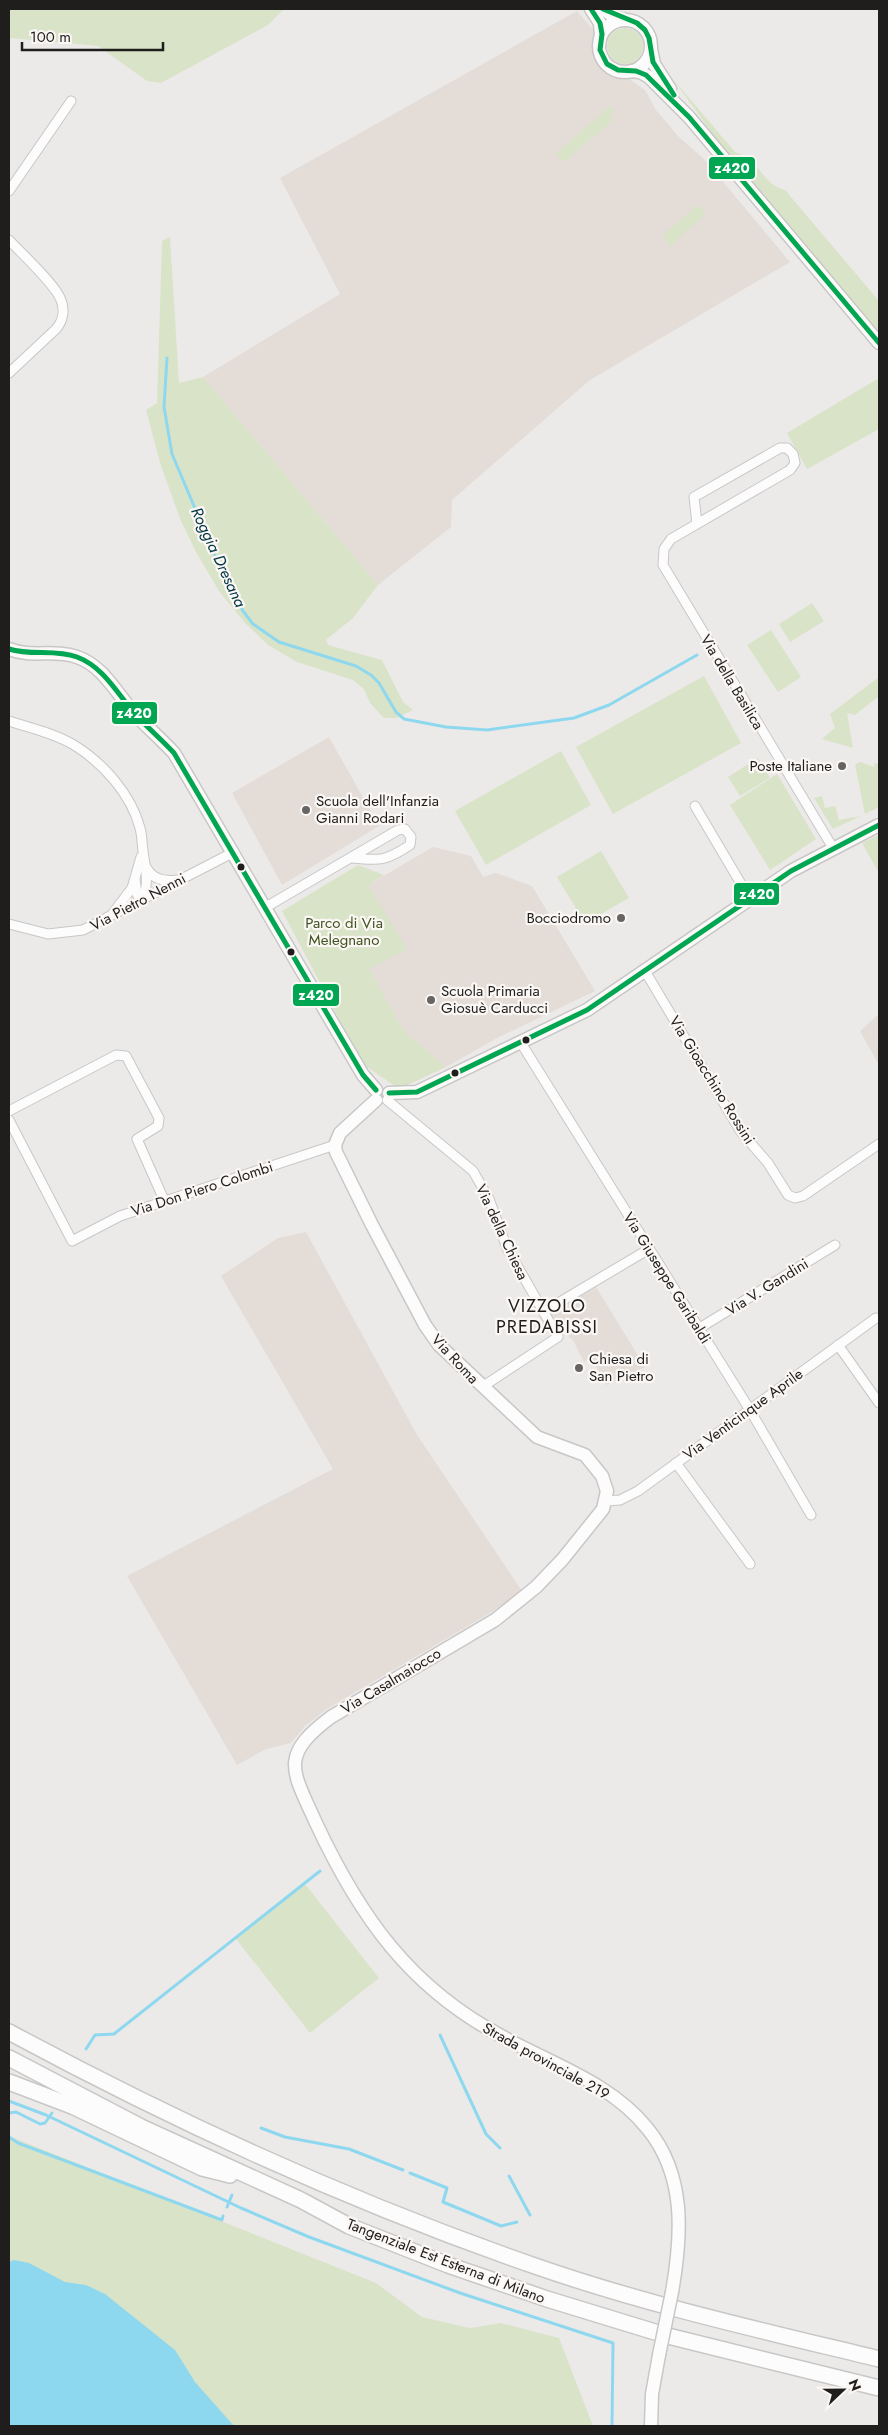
<svg xmlns="http://www.w3.org/2000/svg" width="888" height="2435" font-family="Jost,sans-serif">
<rect width="100%" height="100%" fill="#eceae8"/>
<g fill="#e3dcd7">
<polygon points="577,11 597,34 594,51 599,62 611,75 629,79 645,90 656,110 678,136 704,159 790,262 590,380 452,500 451,527 378,585 203,377 340,294 280,178"/>
<polygon points="329,737 379,826 282,885 232,793"/>
<polygon points="433,847 471,856 483,877 496,873 532,886 595,991 497,1038 446,1067 404,1031 369,969 368,885"/>
<polygon points="879,1014 879,1065 860,1031"/>
<polygon points="306,1232 417,1435 522,1591 490,1613 328,1708 305,1726 291,1743 266,1749 237,1765 127,1576 333,1469 221,1276 278,1238"/>
<polygon points="596,1287 645,1367 606,1385 592,1358 584,1362 573,1340 562,1331 551,1314"/>
</g>
<g fill="#d9e3c8">
<polygon points="9,9 284,9 268,25 161,83 147,81 98,46 9,38"/>
<circle cx="625" cy="46" r="18"/>
<path d="M673 79 735 152C762 160 760 184 785 190L879 301V335L730 158Z"/>
<polygon points="609,107 614,108 610,123 565,161 561,161 556,153"/>
<polygon points="698,205 706,213 670,247 663,235"/>
<polygon points="170,237 179,383 203,377 378,585 353,618 326,640 328,645 382,660 403,702 413,710 396,718 384,718 370,703 364,689 353,680 297,662 268,645 245,623 219,591 196,552 181,521 161,466 146,410 157,403 162,241"/>
<polygon points="879,378 879,429 807,469 787,433"/>
<polygon points="812,603 824,621 790,642 779,624"/>
<polygon points="771,630 801,677 778,692 747,645"/>
<polygon points="704,676 741,743 613,814 576,747"/>
<polygon points="879,677 879,696 855,715 847,713 853,748 822,739 835,728 830,714"/>
<polygon points="561,751 591,805 486,865 455,811"/>
<polygon points="758,758 770,778 740,796 728,777"/>
<polygon points="861,762 874,767 875,763 879,764 879,807 865,814 855,764"/>
<polygon points="777,774 816,839 770,870 730,805"/>
<polygon points="822,796 825,808 835,806 839,820 861,816 833,829 814,798"/>
<polygon points="879,835 879,873 862,843"/>
<polygon points="601,851 629,898 585,923 557,877"/>
<polygon points="358,865 384,875 368,885 407,949 369,969 404,1031 446,1067 399,1089 363,1064 282,911"/>
<polygon points="305,1884 379,1978 310,2033 236,1939"/>
<polygon points="9,2136 376,2283 422,2317 470,2328 501,2323 559,2338 593,2426 9,2426"/>
</g>
<polygon fill="#8ed8ef" points="14,2260 29,2263 65,2282 86,2285 105,2294 175,2350 195,2382 234,2426 9,2426 9,2262"/>
<g fill="none" stroke-linecap="round" stroke-linejoin="round">
<g stroke="#8ed8ef" stroke-width="3">
<polyline points="167,358 164,407 172,454 219,565 243,611 253,624 279,642 356,666 371,675 379,683 396,712 404,719 446,727 487,730 574,718 609,705 697,655"/>
<polyline points="440,2035 486,2134 500,2148"/>
<polyline points="86,2049 95,2035 114,2034 320,1871"/>
<polyline points="9,2101 46,2115 241,2208 309,2237 460,2293 613,2343 612,2426"/>
<polyline points="9,2113 16,2112 40,2124 45,2123 52,2113"/>
<polyline points="261,2128 285,2137 349,2149 403,2170"/>
<polyline points="9,2137 18,2143 222,2220 223,2216"/>
<polyline points="410,2173 447,2188 443,2202 501,2226 517,2222"/>
<polyline points="509,2176 530,2215"/>
<polyline points="227,2207 232,2195"/>
</g>
<g stroke="#c9c7c6" stroke-width="11">
<g id="street">
<polyline points="9,191 71,101"/>
<path d="M9 240C22 254 55 284 61 300 65 310 63 321 56 329L9 373"/>
<polyline points="697,524 694,497 780,448 787,448 793,454 795,463 790,470 671,539 664,549 663,565 833,848"/>
<path d="M9 721C30 728 54 733 74 745 103 763 131 794 140 828 142 835 142 843 143 851 145 866 150 885 142 900L137 894 135 879"/>
<polyline points="695,806 750,899"/>
<path d="M146 867C152 879 164 882 177 880"/>
<path d="M266 907 398 830 405 829 411 837 410 845C386 861 380 861 352 858"/>
<polyline points="113,913 132,888 141,857"/>
<polyline points="9,924 48,934 83,930 234,852"/>
<polyline points="645,971 741,1132 768,1163 788,1195 795,1198 803,1196 879,1144"/>
<polyline points="521,1043 750,1410 811,1515"/>
<polyline points="387,1100 473,1171 489,1199 507,1248 558,1337 482,1387"/>
<polyline points="9,1111 116,1055 126,1056 159,1118 158,1126 137,1139 164,1200"/>
<polyline points="9,1120 72,1241 120,1216 335,1145"/>
<polyline points="543,1312 649,1249"/>
<polyline points="698,1329 835,1245"/>
<polyline points="838,1345 879,1403"/>
<polyline points="676,1463 750,1564"/>
<polyline points="606,1501 620,1500 638,1491 876,1318"/>
</g>
</g>
<g stroke="#c9c7c6" stroke-width="15">
<g id="secondary">
<polyline points="591,9 600,23 601,36"/>
<polyline points="603,9 614,17 625,20"/>
<circle cx="625" cy="46" r="26"/>
<polyline points="651,49 654,64 670,89"/>
<polyline points="631,71 640,72 649,77 689,117 879,343"/>
<path d="M9 649C31 658 55 649 77 657 104 666 117 695 136 715 148 728 162 740 174 753L363 1075 376 1090"/>
<polyline points="389,1093 417,1092 587,1010 791,871 879,825"/>
<path d="M376 1100 340 1133 335 1145 336 1152 372 1225 425 1325 439 1345 537 1437 585 1455 602 1476 607 1491 603 1509 562 1560 536 1587 495 1620 331 1717C279 1756 292 1770 316 1823 360 1917 410 1988 503 2037 552 2064 611 2083 647 2128 686 2175 682 2235 672 2292"/>
<polyline points="651,2426 652,2394 659,2355"/>
</g>
</g>
<g stroke="#c9c7c6" stroke-width="18">
<g id="highway">
<path d="M9 2032C178 2123 353 2203 535 2266 647 2305 764 2331 879 2359"/>
<polyline points="9,2058 141,2127 301,2200 349,2226 448,2265 547,2299 668,2336 879,2388"/>
<polyline points="9,2082 72,2106 202,2168 230,2175"/>
</g>
</g>
<use href="#street" stroke="#fcfcfc" stroke-width="9"/>
<use href="#secondary" stroke="#fcfcfc" stroke-width="12"/>
<use href="#highway" stroke="#fcfcfc" stroke-width="15"/>
<g stroke="#c9c7c6" stroke-width="15" stroke-linecap="butt">
<polyline id="secondary-bridge" points="659,2355 672,2292"/>
</g>
<use href="#secondary-bridge" stroke="#fcfcfc" stroke-width="12"/>
<g stroke="#fbf7f5" stroke-width="9">
<g id="bus-1">
<polyline points="591,9 600,23 602,34 600,50 607,64 618,70 636,71 646,75 689,117 879,343"/>
<polyline points="603,9 637,23 645,30 649,38 653,62 674,95"/>
<path d="M9 649C31 656 55 649 77 657 104 667 118 695 136 715 148 728 162 740 174 753L363 1075 376 1090"/>
<polyline points="389,1093 417,1092 587,1010 791,871 879,825"/>
</g>
</g>
<use href="#bus-1" stroke="#00a651" stroke-width="5"/>
</g>
<g fill="#676564" stroke="#fbf7f5" stroke-width="2">
<circle cx="842" cy="766" r="5"/>
<circle cx="306" cy="810" r="5"/>
<circle cx="621" cy="918" r="5"/>
<circle cx="431" cy="1000" r="5"/>
<circle cx="579" cy="1368" r="5"/>
</g>
<g fill="#1f1e1d" stroke="#fbf7f5" stroke-width="2">
<circle cx="241" cy="867" r="4.5"/>
<circle cx="291" cy="952" r="4.5"/>
<circle cx="526" cy="1040" r="4.5"/>
<circle cx="455" cy="1073" r="4.5"/>
</g>
<g text-anchor="middle" stroke-width="4.5" stroke-linejoin="round" paint-order="stroke">
<g font-size="15" fill="#1f1e1d" stroke="#fbf7f5">
<text transform="translate(732 682) rotate(59)" y="5">Via della Basilica</text>
<text transform="translate(138 902) rotate(-28)" y="5">Via Pietro Nenni</text>
<text transform="translate(712 1080) rotate(58)" y="5">Via Gioacchino Rossini</text>
<text transform="translate(202 1189) rotate(-18)" y="5">Via Don Piero Colombi</text>
<text transform="translate(502 1232) rotate(65)" y="5">Via della Chiesa</text>
<text transform="translate(667 1278) rotate(58)" y="5">Via Giuseppe Garibaldi</text>
<text transform="translate(767 1287) rotate(-32)" y="5">Via V. Gandini</text>
<text transform="translate(455 1359) rotate(47)" y="5">Via Roma</text>
<text transform="translate(743 1414) rotate(-36)" y="5">Via Venticinque Aprile</text>
<text transform="translate(391 1681) rotate(-31)" y="5">Via Casalmaiocco</text>
<text transform="translate(546 2061) rotate(29)" y="5">Strada provinciale 219</text>
<text transform="translate(446 2261) rotate(21)" y="5">Tangenziale Est Esterna di Milano</text>
</g>
<g font-size="15" fill="#1f1e1d" stroke="#fbf7f5" text-anchor="start">
<text x="832" y="771" text-anchor="end">Poste Italiane</text>
<text x="316" y="806">Scuola dell'Infanzia<tspan x="316" dy="17">Gianni Rodari</tspan></text>
<text x="611" y="923" text-anchor="end">Bocciodromo</text>
<text x="441" y="996">Scuola Primaria<tspan x="441" dy="17">Giosuè Carducci</tspan></text>
<text x="589" y="1364">Chiesa di<tspan x="589" dy="17">San Pietro</tspan></text>
</g>
<g font-size="15" fill="#3f531d" stroke="#fbf7f5">
<text x="344" y="928">Parco di Via<tspan x="344" dy="17">Melegnano</tspan></text>
</g>
<g font-size="16" font-style="italic" fill="#043745" stroke="#fbf7f5">
<text transform="translate(219 557) rotate(65)" y="6">Roggia Dresana</text>
</g>
<g font-size="18" letter-spacing="1" fill="#1f1e1d" stroke="#fbf7f5">
<text x="547" y="1312">VIZZOLO<tspan x="547" dy="21">PREDABISSI</tspan></text>
</g>
</g>
<g stroke="#fbf7f5" stroke-width="2">
<rect x="708" y="156" width="48" height="24" rx="5" fill="#00a651"/>
<rect x="111" y="701" width="47" height="24" rx="5" fill="#00a651"/>
<rect x="733" y="882" width="47" height="24" rx="5" fill="#00a651"/>
<rect x="292" y="983" width="48" height="24" rx="5" fill="#00a651"/>
</g>
<g font-size="14" text-anchor="middle" font-weight="bold" fill="#fff">
<text x="732" y="173">z420</text>
<text x="134" y="718">z420</text>
<text x="757" y="899">z420</text>
<text x="316" y="1000">z420</text>
</g>
<rect width="888" height="2435" fill="none" stroke="#1f1e1d" stroke-width="20"/>
<g transform="translate(843 2390) rotate(68)" stroke="#fbf7f5" stroke-width="4" paint-order="stroke">
<path d="M0-4L9 19L0 12L-9 19Z" fill="#1f1e1d"/>
<text y="-8" font-size="14" font-weight="bold" text-anchor="middle" fill="#1f1e1d">N</text>
</g>
<path d="M22 42v8h141v-8" fill="none" stroke="#1f1e1d" stroke-width="2.5"/>
<text x="30" y="42" font-size="15" fill="#1f1e1d" stroke="#fbf7f5" stroke-width="4" paint-order="stroke">100 m</text>
</svg>
